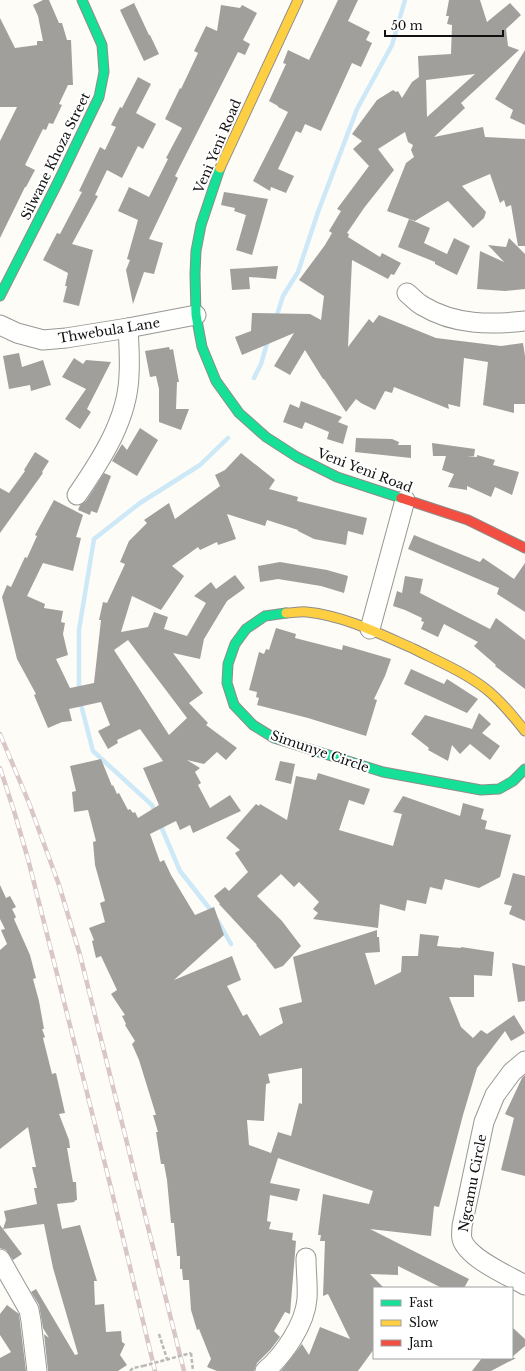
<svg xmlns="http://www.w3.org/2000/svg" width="525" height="1371" font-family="'Libre Baskerville',serif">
<rect width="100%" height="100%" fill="#fdfcf7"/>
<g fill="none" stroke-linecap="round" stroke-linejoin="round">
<g stroke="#cde8f7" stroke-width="4.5">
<polyline points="276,318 283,296 298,272 318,212 357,109 392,45 405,0"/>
<polyline points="254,378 261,364 268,340"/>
<polyline points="79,692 79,630 94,539 140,503 200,465 228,438"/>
<polyline points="80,701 93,751 152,805 156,814"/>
<polyline points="160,824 180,871 213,913"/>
<polyline points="218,921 231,944"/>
</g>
</g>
<g fill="#a19f9c" fill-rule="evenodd">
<polygon points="43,0 49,0 59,23 62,23 67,40 71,40 73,85 68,85 59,104 62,105 53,124 49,123 46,130 43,129 25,165 35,170 26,187 25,187 0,238 0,141 17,107 0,107 0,18 15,48 37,45 37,41 43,41 38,16 33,5"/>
<polygon points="338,0 358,0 348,21 370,32 366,40 372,43 361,67 352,63 321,131 305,124 301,133 296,131 278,169 294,176 286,193 271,187 270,191 253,181 288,112 278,107 278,106 269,101 286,64 283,63 288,50 309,60"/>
<path d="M449 0H480L487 22 510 3 521 15 506 29 508 46 519 50 461 103 465 108 434 137 483 127 485 137 525 139V246H518L511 205 506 207 504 200 500 203 490 174 462 186 486 212 484 218 473 228 448 201 415 221 387 211 406 163 414 157 411 150 413 145 408 142 405 132 378 149 394 170 364 208 347 233 349 234 348 237 380 257 382 253 401 263 394 275 391 274 388 279 352 260 348 347 369 319 373 323 379 315 436 338 501 346 523 343 525 356V404H514V413L483 405 488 362 464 358 460 407 448 404 449 409 394 387 392 393 385 391 375 410 361 403 356 399 346 412 324 379H323L305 350 290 375 274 366 294 333 242 355 235 337 251 331 252 313 310 314 321 320 324 296 299 280 325 245 332 233 329 231 341 211 337 209 369 166 353 149 362 141 352 134 377 100 393 90 396 92 398 91 402 98 412 82 419 77 418 56 451 54 452 25 447 24 449 16H446ZM475 74 427 117 426 80Z"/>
<polygon points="134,3 149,35 150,35 159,54 144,61 120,10"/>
<polygon points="221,5 240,8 242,5 257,13 243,40 250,44 245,55 238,52 175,176 178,178 149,239 163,243 154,274 144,272 133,304 126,270 130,260 127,259 138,220 118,211 129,187 149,197 168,159 166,158 182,128 165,119 180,88 181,89 198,53 194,51 206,26 217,31"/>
<polygon points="525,50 525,125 510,118 513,110 495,99"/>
<polygon points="138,77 151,84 136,113 156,124 143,149 138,146 122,178 107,170 95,195 98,196 72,244 93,250 79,306 63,302 67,286 65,286 68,273 43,260 57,233 60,234 82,192 79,191 100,147 105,150 116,127 111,125 120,107 122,108"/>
<polygon points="224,192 268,199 252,255 236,250 246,215 234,211 235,208 221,205"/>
<polygon points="409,219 430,228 424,243 447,254 454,238 470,246 457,275 435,264 435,262 398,247"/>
<polygon points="509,238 525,254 525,289 505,291 477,289 480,251 504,262 488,245 506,247"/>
<polygon points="278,266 276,279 249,277 250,289 232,290 230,269"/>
<polygon points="169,347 170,350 173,349 179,382 177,382 176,409 189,409 181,430 159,422 159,389 156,376 150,377 145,351"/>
<polygon points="19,353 22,367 43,360 51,385 31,391 30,385 9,389 3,356"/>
<polygon points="74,358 83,364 86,360 111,362 87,409 91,412 80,429 65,419 86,389 62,377"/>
<polygon points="301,401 342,417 338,422 348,426 343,444 327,439 329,432 305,422 302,429 283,422 290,404 299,408"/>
<polygon points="140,428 158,440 137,476 112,461 122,444 127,450"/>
<polygon points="356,438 392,439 399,442 398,445 411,445 411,458 355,452"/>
<polygon points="432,443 475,449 474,456 467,456 477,457 477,455 495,460 493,465 519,472 512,495 495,487 491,497 467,486 467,490 448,487 454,474 442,470 446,456 433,456"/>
<polygon points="35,452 49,461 42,472 43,473 0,533 0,488 9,493 25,471 24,470"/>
<path d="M241 453 275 480 269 489 298 497 297 501 367 518 363 535 348 531 346 545 314 539 298 531V530L267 520 265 526 227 514 236 539 218 545 217 542 200 550 198 547 172 566 184 576 161 610 132 596 121 632 148 627 154 612 168 617 164 629 187 636 206 603 194 596 211 582 216 589 235 575 245 588 227 601 204 639 200 659 173 653 203 693 189 703 208 723 206 725 237 748 226 760 217 752 204 764 187 760 200 768 195 772 201 783 198 785 210 808 230 795 241 811 193 833 190 825 180 830 176 821 150 834 160 862 164 860 171 875 195 915 214 907 224 935 174 980 232 956 241 980 227 986 243 1016 247 1014 260 1036 283 1023 279 1008 302 1002 293 957 377 930V937H379L380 952 365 953 375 985 401 972 402 956H418L420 934 439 936 437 946 461 948V947L494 952 492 976 474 975V997H449L461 1027 473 1038 481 1030 487 1034 514 1015 525 1033 511 1041 505 1031 477 1068 463 1115 439 1207 434 1206 431 1236 370 1229 469 1279 464 1288H442L398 1266V1275L370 1274 384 1288H374V1349L358 1371H281L302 1344 309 1355 320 1327 350 1339 329 1296 328 1294 323 1296 325 1241H320L321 1235H318L323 1194 369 1204 373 1191 278 1158 270 1183 300 1189 297 1201 270 1195 267 1221 271 1222 269 1229 293 1233 292 1240 296 1241 290 1314 285 1312 274 1331 280 1337 271 1349 257 1363 254 1371H217L207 1367 211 1359 199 1329 197 1330 191 1310 189 1280H183L182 1269H180V1256H177L174 1223H171L167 1180 164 1164H161L156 1132H158L153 1115H156L139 1060 132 1044 135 1041 125 1025 126 1024 122 1016 125 1015 111 994 117 990 101 956 96 958 92 941 94 940 89 928 105 922 100 903 105 901 95 865 93 842 96 841 88 810 74 812 72 792 76 791 70 766 101 759 112 786 113 785 117 794 119 793 128 810 130 809 133 813 135 812 138 818 159 805 143 768 163 761 140 729 117 740 118 743 108 749 98 731 110 725 101 702 69 709 72 721 62 722 48 728 34 695 36 694 17 659 2 597 7 585 11 587 25 557 27 558 37 536 35 535 54 500 83 515 76 537 81 538 73 571 43 563 27 596 45 604 44 608 63 611 61 622 65 623 63 634 68 655 56 659 70 688 94 683 101 620H99L103 602 107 603 125 564 120 562 129 541 147 523 144 520 169 503 175 519 220 486 215 475 225 470ZM128 640 187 718 169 735 114 650ZM302 1068V1104L299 1103 291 1136 278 1132 271 1153 249 1145 247 1120 264 1121 266 1084 270 1083 268 1074Z"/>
<polygon points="104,473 111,476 97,513 91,511 90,515 78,510 80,505 86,501"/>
<polygon points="414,535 480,562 483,558 514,579 525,563 525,612 497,594 499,588 408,549"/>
<polygon points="280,562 327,570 348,576 344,593 321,586 278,579 260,582 258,566"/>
<polygon points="405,576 423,579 420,593 490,629 496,618 525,640 525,689 495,666 496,665 474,646 478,642 444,624 438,637 421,629 424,622 421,621 422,618 405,610 393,606 397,591 402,593"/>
<polygon points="276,628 296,634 295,638 342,650 343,645 391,659 385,676 374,699 377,700 366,736 308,718 257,705 259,698 256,697 257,692 249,690 259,652 264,654 266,649 269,650"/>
<polygon points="411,669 444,684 447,679 478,699 467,713 404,684"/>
<polygon points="479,713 491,724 482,733 500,746 490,760 470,744 460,754 452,745 448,761 428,750 429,748 411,734 425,715 472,729"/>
<polygon points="280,761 295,764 291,784 275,780"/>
<polygon points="318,773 370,789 364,805 349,800 339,830 393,846 402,814 393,812 403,796 460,816 463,803 484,809 481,819 487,821 485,829 511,835 500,877 479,888 445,879 442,890 430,887 426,904 407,900 405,911 380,904 378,928 313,919 318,913 313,909 319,902 299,882 294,887 281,874 257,896 282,921 301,946 283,966 275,969 256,945 257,945 219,904 220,904 214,896 225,887 229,891 248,872 235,853 240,850 226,838 256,804 259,806 260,804 287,820 296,776 316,780"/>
<polygon points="513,873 525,876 525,921 509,914 512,906 504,904"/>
<polygon points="0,885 6,898 10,896 16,907 12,909 16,917 14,919 30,955 36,978 33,979 39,1001 44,1029 42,1029 45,1037 43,1038 52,1074 56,1073 65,1113 59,1114 69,1140 70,1148 67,1148 73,1182 76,1182 77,1200 74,1201 75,1202 57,1204 62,1229 80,1225 97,1281 94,1281 95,1305 104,1304 106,1332 121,1331 122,1342 125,1344 120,1355 127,1365 118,1371 48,1371 44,1334 49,1338 43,1328 39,1305 31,1292 36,1289 75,1355 78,1354 53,1268 44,1224 3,1229 6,1220 4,1211 37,1204 34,1188 37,1188 32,1167 36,1167 28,1127 0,1149 0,950 7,944 1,930 5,929 0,919"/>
<polygon points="512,963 525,966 525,1001 518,1002"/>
<polygon points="525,1075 525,1176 501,1170 514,1118 505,1114 522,1078"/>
<polygon points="0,1225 22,1254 13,1260 6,1250 0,1248"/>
<polygon points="7,1305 19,1314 26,1371 0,1371 0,1358 11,1352 0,1335 0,1314"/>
<polygon points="512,1327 525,1339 525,1346 512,1357"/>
<polygon points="482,1358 516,1358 491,1371 472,1371"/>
</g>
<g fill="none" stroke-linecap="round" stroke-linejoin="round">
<g stroke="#979795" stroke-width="21">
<g id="street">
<path d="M407 293C412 297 417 303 423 306 454 325 491 325 525 321"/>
<polyline points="0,325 17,333 43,340 66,338 128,328 196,315"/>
<path d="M77 495C101 460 128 419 129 375 130 359 129 344 128 328"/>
<polyline points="370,629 405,500"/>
<path d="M525 1061 512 1072 495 1095 484 1122 462 1226C462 1230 461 1235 462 1239 467 1258 509 1276 525 1285"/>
<polyline points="0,1259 29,1310 31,1321 37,1371"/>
<path d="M265 1371C284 1355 305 1324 307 1299 308 1286 306 1272 306 1258"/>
</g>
</g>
<g stroke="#8e8d8b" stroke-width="11">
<g id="fast">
<polyline points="220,168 201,225 196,251 195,274 196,315 202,347 216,381 239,413 266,437 297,457 337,477 401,498"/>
<polyline points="0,296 58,182 99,97 104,72 102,45 82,0"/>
<polyline points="286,613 265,616 246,629 235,644 228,664 227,683 234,705 253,725 274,738 383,772 481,790 499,789 513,781 525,769"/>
</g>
</g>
<g stroke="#8e8d8b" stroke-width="11">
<g id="slow">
<polyline points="220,168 298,0"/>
<path d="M286 613C293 613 301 611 307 612 345 616 380 634 414 649 438 661 464 672 486 689 501 701 513 716 525 731"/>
</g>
</g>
<g stroke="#8e8d8b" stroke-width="11">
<polyline id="jam" points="401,498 468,520 525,548"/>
</g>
<g stroke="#b9b9b8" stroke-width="2.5" stroke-dasharray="4 2" stroke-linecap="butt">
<polyline points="159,1334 167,1359"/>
<polyline points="191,1353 193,1371"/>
<polyline points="130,1371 133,1368 143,1366"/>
</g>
<use href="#street" stroke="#fffffe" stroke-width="19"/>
<use href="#fast" stroke="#16e098" stroke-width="9"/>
<use href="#slow" stroke="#ffcf43" stroke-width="9"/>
<use href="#jam" stroke="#f24e42" stroke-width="9"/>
<g stroke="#d9c6c7" stroke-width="4.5">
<g id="rail">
<polyline points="0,734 29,803 59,885 80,955 184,1371"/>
<polyline points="0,768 14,811 28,859 111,1188 155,1371"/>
</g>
</g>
<use href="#rail" stroke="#fff" stroke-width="3" stroke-dasharray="9" stroke-linecap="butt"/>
<polyline stroke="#b9b9b8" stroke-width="2.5" stroke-dasharray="4 2" stroke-linecap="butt" points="143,1366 191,1353"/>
</g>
<g text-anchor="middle" stroke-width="4" stroke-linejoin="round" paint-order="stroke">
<g font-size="13" fill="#111" stroke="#fff">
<text transform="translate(217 146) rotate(-67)" y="5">Veni Yeni Road</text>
<text transform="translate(55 156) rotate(-64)" y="5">Silwane Khoza Street</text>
<text transform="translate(109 330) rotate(-9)" y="5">Thwebula Lane</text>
<text transform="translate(365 470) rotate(21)" y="5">Veni Yeni Road</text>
<text transform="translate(320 751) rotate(19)" y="5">Simunye Circle</text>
<text transform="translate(472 1183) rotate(-79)" y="5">Ngcamu Circle</text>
</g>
</g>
<rect x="373" y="1287" width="140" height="72" fill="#ffffff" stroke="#a0a0a0"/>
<rect x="381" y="1300" width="20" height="6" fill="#16e098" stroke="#a0a0a0"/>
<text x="409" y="1307" font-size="12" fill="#111111">Fast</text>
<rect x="381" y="1320" width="20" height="6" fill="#ffcf43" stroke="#a0a0a0"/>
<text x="409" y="1327" font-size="12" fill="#111111">Slow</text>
<rect x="381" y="1340" width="20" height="6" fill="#f24e42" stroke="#a0a0a0"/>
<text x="409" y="1347" font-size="12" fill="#111111">Jam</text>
<path d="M385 30v6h118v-6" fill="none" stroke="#111111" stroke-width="2"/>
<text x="391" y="30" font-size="12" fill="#111111" stroke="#ffffff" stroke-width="3" paint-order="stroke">50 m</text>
</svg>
